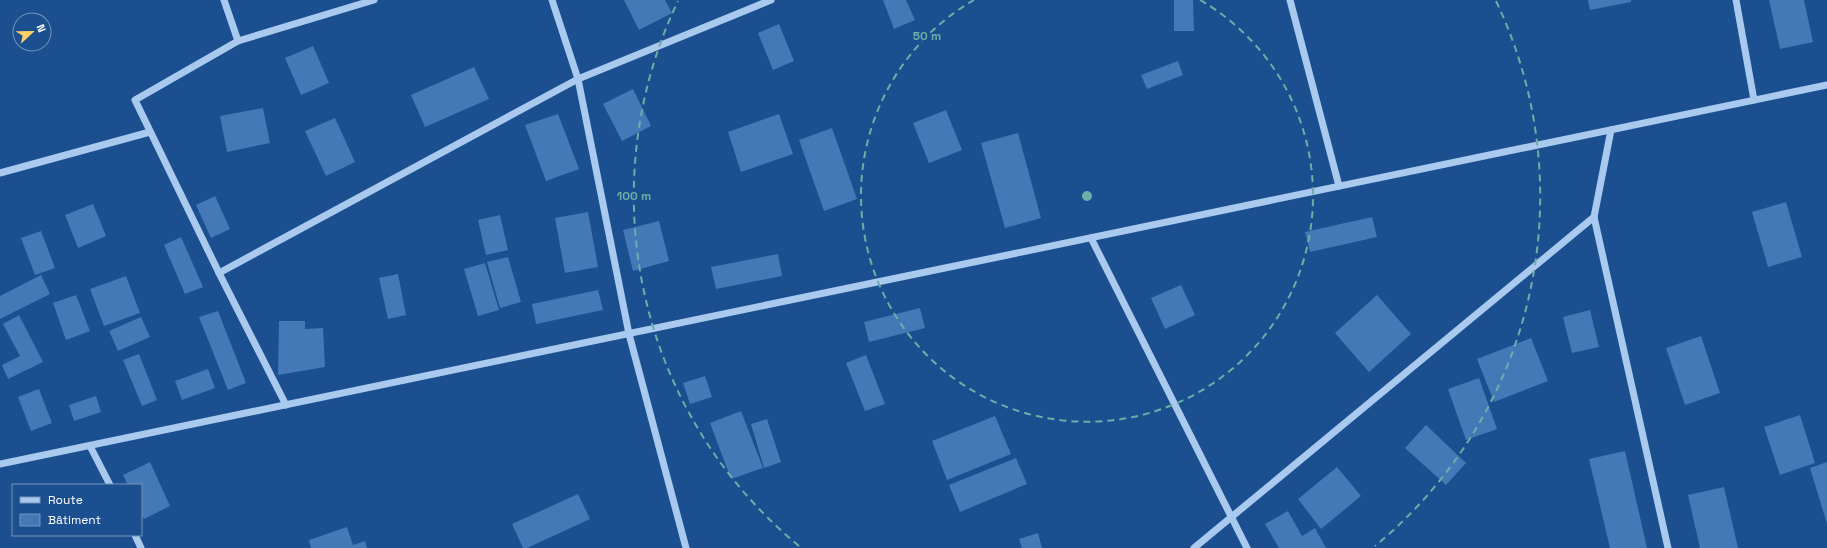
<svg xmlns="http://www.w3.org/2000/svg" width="1827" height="548" font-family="'Space Grotesk',sans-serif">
<rect width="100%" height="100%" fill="#1b4f8f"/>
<g fill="#4478b7">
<polygon points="624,0 665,0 672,13 639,30"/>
<polygon points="883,0 906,0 915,20 894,29"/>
<polygon points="1174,0 1193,0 1194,31 1174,31"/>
<polygon points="1588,0 1631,0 1631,2 1590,10"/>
<polygon points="1769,0 1804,0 1813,42 1780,49"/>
<polygon points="779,24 794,61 773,70 758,33"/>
<polygon points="313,46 329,83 301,95 285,58"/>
<polygon points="1178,61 1183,75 1147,89 1141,75"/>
<polygon points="474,67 489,99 425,127 411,95"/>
<polygon points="633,89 651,126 622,141 603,104"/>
<polygon points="263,108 270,143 227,152 220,116"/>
<polygon points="946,110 962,150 929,163 913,123"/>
<polygon points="558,114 579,169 546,181 525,125"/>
<polygon points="779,114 793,154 741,172 728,132"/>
<polygon points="335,118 355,162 326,176 305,131"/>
<polygon points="832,128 857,199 824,211 799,140"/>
<polygon points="1018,133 1041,218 1005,228 981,143"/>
<polygon points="215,196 230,229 211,238 196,205"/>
<polygon points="1786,202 1802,257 1768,267 1752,212"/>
<polygon points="93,204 106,236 78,248 65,215"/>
<polygon points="588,212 598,267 565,273 555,218"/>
<polygon points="500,215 508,250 486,255 478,220"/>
<polygon points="1372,217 1377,237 1310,252 1305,232"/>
<polygon points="659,221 669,261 633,271 623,230"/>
<polygon points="41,231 55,268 35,275 21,238"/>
<polygon points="181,237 203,287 185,294 164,245"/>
<polygon points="778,254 782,276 716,289 711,267"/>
<polygon points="508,257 521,302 500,308 487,262"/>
<polygon points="485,263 499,310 478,316 464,269"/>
<polygon points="398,274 406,315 388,319 379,278"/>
<polygon points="41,275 50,294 0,319 0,296"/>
<polygon points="126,276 140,313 104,326 90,289"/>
<polygon points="1181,285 1195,315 1165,329 1151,298"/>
<polygon points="598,290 603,310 536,324 532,304"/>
<polygon points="76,295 90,331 66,340 53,303"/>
<polygon points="1377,295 1411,334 1369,372 1335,333"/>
<polygon points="920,308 925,328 869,342 864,322"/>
<polygon points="1590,310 1599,347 1572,353 1563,317"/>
<polygon points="218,311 246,383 228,390 199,317"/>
<polygon points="19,315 43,362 8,379 2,365 20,356 3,324"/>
<polygon points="141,317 150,337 118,351 109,331"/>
<polygon points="279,321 305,321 305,329 323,328 325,367 278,375"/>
<polygon points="1701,336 1720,393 1685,405 1666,348"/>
<polygon points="1531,338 1548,381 1494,402 1477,359"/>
<polygon points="139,354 157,400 142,406 123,360"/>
<polygon points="866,355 885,404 865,411 846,363"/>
<polygon points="208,369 215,388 182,400 175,381"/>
<polygon points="705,376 712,397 690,404 683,383"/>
<polygon points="1479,378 1497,429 1466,440 1448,389"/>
<polygon points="39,389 52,423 31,431 18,397"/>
<polygon points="96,396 101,412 74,421 69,405"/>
<polygon points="741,411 763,468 731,479 710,423"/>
<polygon points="1800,415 1815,463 1780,475 1764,427"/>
<polygon points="995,416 1011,454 947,480 932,441"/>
<polygon points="767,419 781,462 764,468 751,424"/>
<polygon points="1426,425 1466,463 1446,485 1405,448"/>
<polygon points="1625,451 1647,548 1610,548 1589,459"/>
<polygon points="1016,458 1027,484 960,512 949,485"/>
<polygon points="150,462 170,506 144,519 141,514 141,485 128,485 123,475"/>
<polygon points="1827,462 1827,524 1810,468"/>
<polygon points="1337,467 1361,496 1321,529 1298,499"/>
<polygon points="1724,487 1738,548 1700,548 1688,495"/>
<polygon points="578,494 590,519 527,548 523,548 512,524"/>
<polygon points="1288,511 1302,536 1315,528 1326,548 1279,548 1265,524"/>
<polygon points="347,527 353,545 365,541 367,548 311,548 309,540"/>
<polygon points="1038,533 1042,548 1022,548 1019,539"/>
</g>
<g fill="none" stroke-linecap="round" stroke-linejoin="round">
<g stroke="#a9c9ee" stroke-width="7">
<polyline points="224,0 238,41 374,0"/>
<polyline points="552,0 578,79 629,334 686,548"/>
<polyline points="1290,0 1339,186"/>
<polyline points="1736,0 1754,100"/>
<polyline points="238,41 135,100 219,273 286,405"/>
<polyline points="1611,130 1594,217 1668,548"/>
<polyline points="0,173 150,132"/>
<polyline points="1091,238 1247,548"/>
<polyline points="219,273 578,79 771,0"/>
<polyline points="90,446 110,485"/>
<polyline points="0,464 1827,85"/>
<polyline points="135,535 141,548"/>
<polyline points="1194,548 1594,217"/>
</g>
</g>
<g fill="none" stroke="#6fada8" stroke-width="2" stroke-dasharray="7 5">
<path d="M1200 0A226 226 0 1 1 974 0"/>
<path d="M799 546A453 453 0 0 1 678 1M1496 1A453 453 0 0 1 1375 546"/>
</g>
<circle cx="1087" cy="196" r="6" fill="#6fada8" stroke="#1b4f8f" stroke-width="2"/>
<g font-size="12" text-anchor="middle" font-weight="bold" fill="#6fada8" stroke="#1b4f8f" stroke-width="3" stroke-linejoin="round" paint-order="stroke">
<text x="927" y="40">50 m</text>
<text x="634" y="200">100 m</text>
</g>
<rect x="12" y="484" width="130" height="52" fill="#1b4f8f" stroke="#7695bc"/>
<rect x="20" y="497" width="20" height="6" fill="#a9c9ee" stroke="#7695bc"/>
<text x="48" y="504" font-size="12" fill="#ffffff">Route</text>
<rect x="20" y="514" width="20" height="12" fill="#4478b7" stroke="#7695bc"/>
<text x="48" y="524" font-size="12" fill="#ffffff">Bâtiment</text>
<g transform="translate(32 32) rotate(68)"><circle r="19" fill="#1b4f8f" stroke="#7695bc"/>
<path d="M0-3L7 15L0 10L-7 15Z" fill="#ffd166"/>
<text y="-6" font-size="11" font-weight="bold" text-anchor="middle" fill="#ffffff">N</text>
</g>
</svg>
